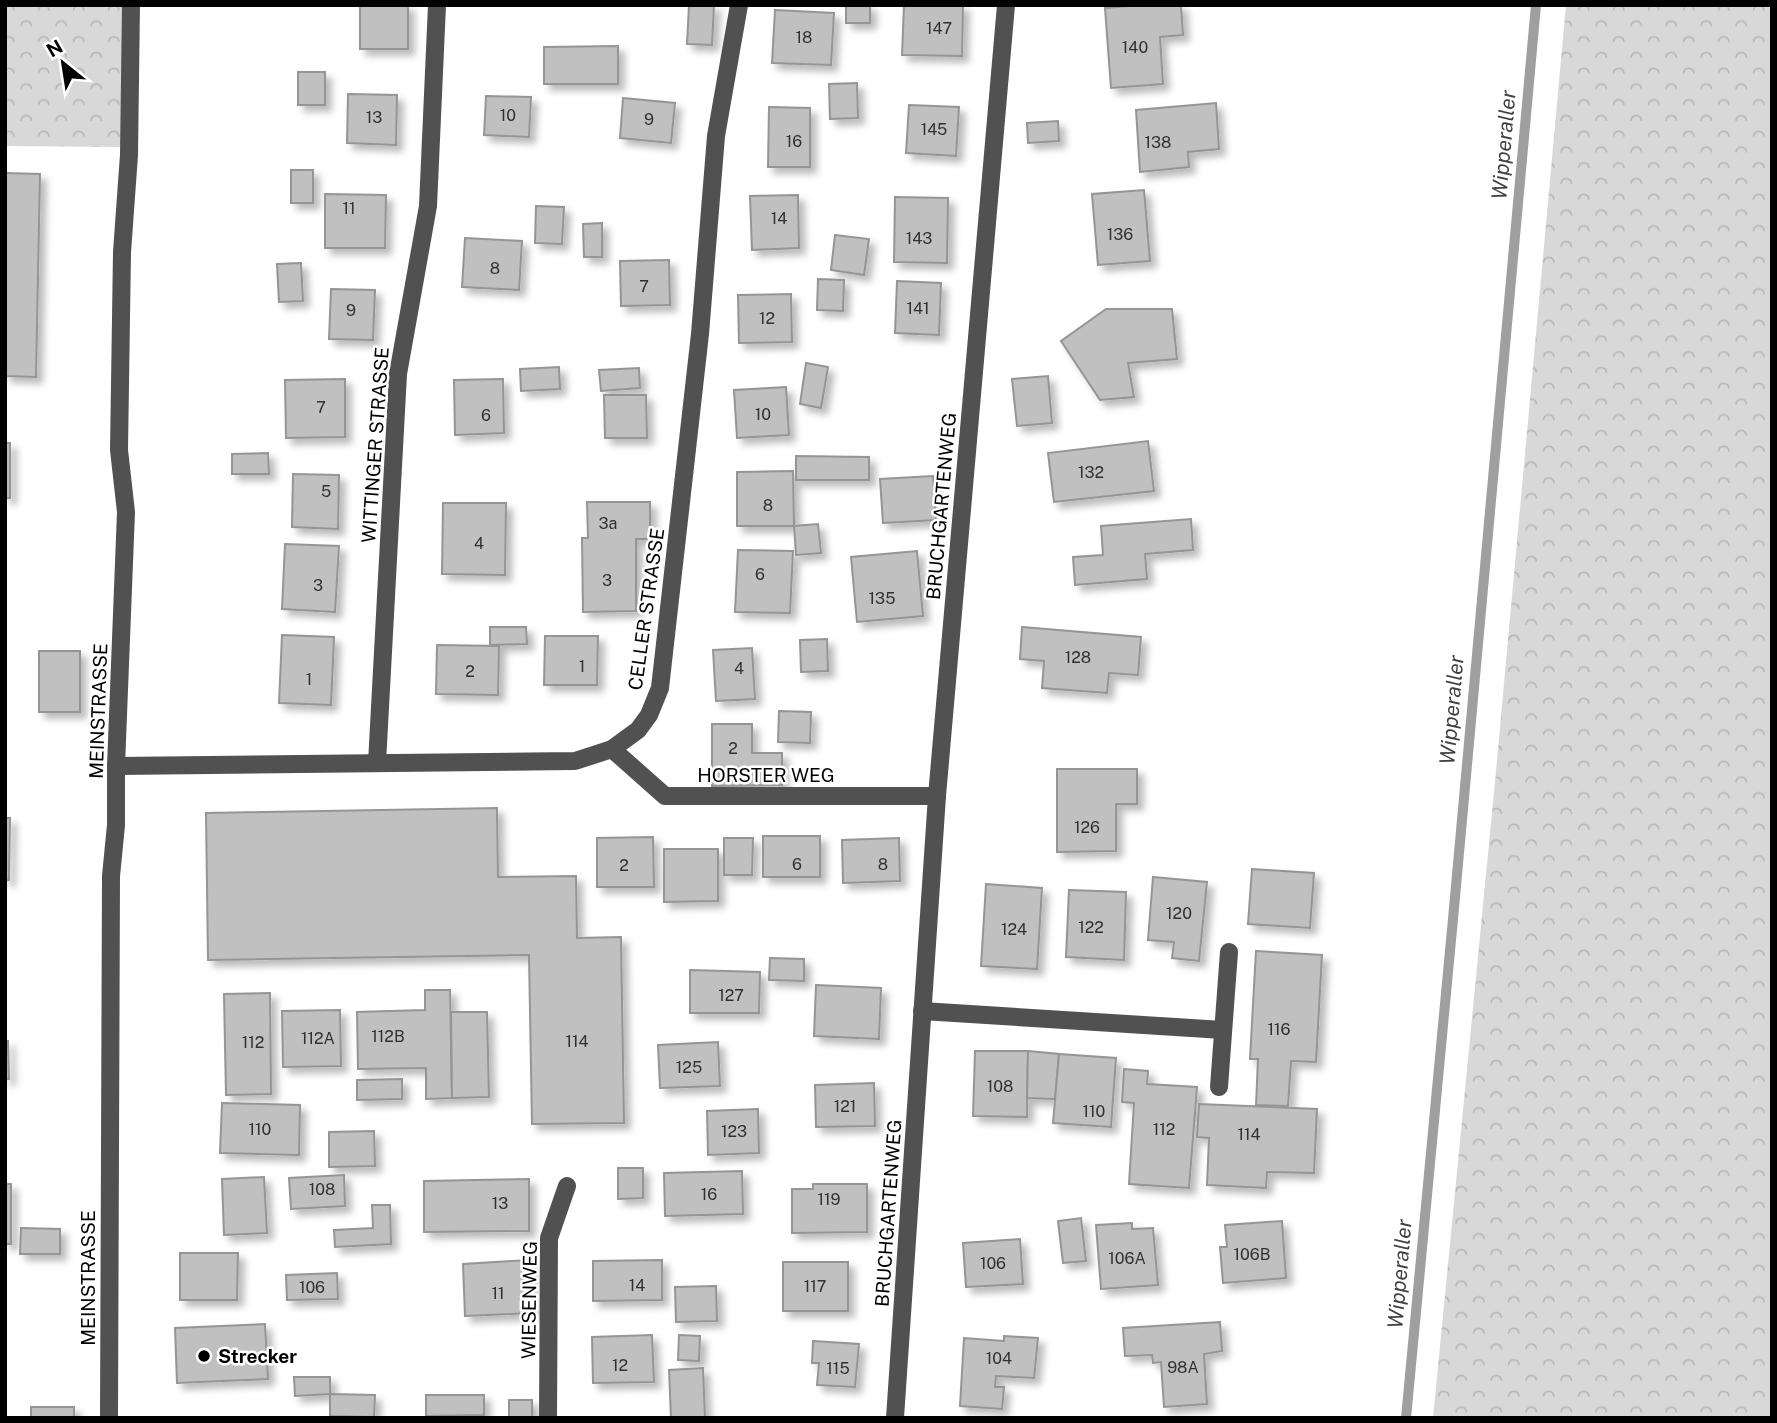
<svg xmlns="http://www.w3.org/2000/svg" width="1777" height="1423" font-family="'Public Sans',sans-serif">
<defs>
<pattern id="park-crowns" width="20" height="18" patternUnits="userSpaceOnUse" patternTransform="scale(1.75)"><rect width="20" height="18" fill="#d8d8d8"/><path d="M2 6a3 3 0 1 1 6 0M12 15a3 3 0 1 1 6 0" fill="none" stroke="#b8b8b8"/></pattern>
<filter id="shadow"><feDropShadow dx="6" dy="6" stdDeviation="3.5" flood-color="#0004"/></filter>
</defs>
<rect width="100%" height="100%" fill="#fff"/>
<g fill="url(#park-crowns)">
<polygon points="5,5 122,5 122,147 5,146"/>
<polygon points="1566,5 1772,5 1772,1418 1433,1418 1495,782"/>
</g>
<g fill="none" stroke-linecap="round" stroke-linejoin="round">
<polyline stroke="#9f9f9f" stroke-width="10" points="1406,1418 1453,919 1536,5"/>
</g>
<g fill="#c0c0c0" stroke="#959595" stroke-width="2" filter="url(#shadow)">
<rect x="360" y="5" width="48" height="44"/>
<polygon points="689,5 714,5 712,45 687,44"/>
<rect x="846" y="5" width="24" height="18"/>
<polygon points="904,5 963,5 962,56 902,55"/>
<polygon points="1140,5 1181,5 1183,35 1160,37 1163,84 1111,88 1105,8"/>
<polygon points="775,10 834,13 831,65 772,63"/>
<polygon points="618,46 618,84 544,84 544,47"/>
<rect x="298" y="72" width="27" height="33"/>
<polygon points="857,83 858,118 830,119 829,84"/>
<polygon points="348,94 397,95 396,145 347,143"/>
<polygon points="486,96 531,97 529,137 484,135"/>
<polygon points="623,98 675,103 671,143 620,138"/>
<polygon points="1216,103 1219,149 1188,152 1189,167 1140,172 1136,110"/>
<polygon points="909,105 959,107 956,156 906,153"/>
<polygon points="769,107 810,108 810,167 768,167"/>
<polygon points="1058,121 1059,141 1028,143 1027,123"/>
<rect x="291" y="170" width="22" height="33"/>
<polygon points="5,173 40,174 36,377 5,376"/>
<polygon points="1144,190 1150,261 1098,265 1092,194"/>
<polygon points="325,194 386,195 385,248 325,248"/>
<polygon points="798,195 799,248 752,250 750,196"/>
<polygon points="895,197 948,198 947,263 894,262"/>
<polygon points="536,206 564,207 562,244 535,243"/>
<polygon points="602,223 602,257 584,257 583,224"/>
<polygon points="835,235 869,239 864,275 831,270"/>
<polygon points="465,238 522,241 519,290 462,287"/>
<polygon points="669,260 670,305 621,306 620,261"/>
<polygon points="301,263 303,301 279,302 277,264"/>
<polygon points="818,279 844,280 843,311 817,310"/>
<polygon points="897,281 941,283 939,335 895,333"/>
<polygon points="331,289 375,290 373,340 329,339"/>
<polygon points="791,294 792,342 739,343 738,295"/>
<polygon points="1106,309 1172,309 1177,359 1128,363 1134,397 1100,400 1061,341"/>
<polygon points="806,363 828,367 821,408 800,404"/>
<polygon points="559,367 560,389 521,391 520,369"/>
<polygon points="639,368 640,388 601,391 599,370"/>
<polygon points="1048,376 1052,423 1017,426 1012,379"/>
<polygon points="345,379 345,437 286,438 285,380"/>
<polygon points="503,379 504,433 455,435 454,380"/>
<polygon points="786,387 789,435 737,438 734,390"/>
<polygon points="604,395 646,395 647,438 605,438"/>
<polygon points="1148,441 1154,491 1054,502 1048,453"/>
<rect x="5" y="443" width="5" height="55"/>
<polygon points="268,453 269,474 232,474 232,454"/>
<polygon points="796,456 869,457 869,480 796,480"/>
<polygon points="793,471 794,526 737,526 737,472"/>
<polygon points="293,474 339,475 338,529 292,527"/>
<polygon points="933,476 936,520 883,523 880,479"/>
<polygon points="587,502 650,502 650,539 636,539 636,611 583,612 582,538 588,538"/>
<polygon points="443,503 506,503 505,575 442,574"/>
<polygon points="1191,519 1193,550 1145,554 1147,579 1075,585 1073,557 1103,555 1101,526"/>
<polygon points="818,524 821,553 796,555 794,526"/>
<polygon points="285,544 339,546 335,612 282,609"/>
<polygon points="738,550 793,551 790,613 735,612"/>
<polygon points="917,551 923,616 857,622 851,557"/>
<polygon points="490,627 526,627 527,644 490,645"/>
<polygon points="1022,627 1141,637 1138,675 1109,673 1107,693 1042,688 1044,661 1020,659"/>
<polygon points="282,635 334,637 331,705 279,703"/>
<polygon points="545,636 598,636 597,685 544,685"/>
<polygon points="827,639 828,671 801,672 800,640"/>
<polygon points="437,645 499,646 498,695 436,694"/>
<polygon points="752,648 755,699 716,701 713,650"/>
<rect x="39" y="651" width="41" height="61"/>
<polygon points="779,711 811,712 810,743 778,742"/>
<polygon points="712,724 752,724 752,753 782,753 782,785 712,786"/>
<polygon points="1057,769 1137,769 1137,804 1116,804 1116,851 1057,852"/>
<polygon points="497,808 498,877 576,876 577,938 621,937 624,1123 532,1124 529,955 208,960 206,813"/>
<polygon points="5,818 10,818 9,880 5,880"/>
<rect x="763" y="836" width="57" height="41"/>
<polygon points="653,837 654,887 597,887 597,838"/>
<polygon points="724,838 753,838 752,875 724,875"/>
<polygon points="899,838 900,881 843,883 842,840"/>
<polygon points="664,849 718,849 718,901 664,902"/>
<polygon points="1252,869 1314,873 1310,928 1248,924"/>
<polygon points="1153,877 1207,882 1199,961 1172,958 1174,942 1148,940"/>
<polygon points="986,884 1042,888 1037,969 981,966"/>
<polygon points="1069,890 1126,892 1124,960 1066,957"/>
<polygon points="1256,951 1322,955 1316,1062 1291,1061 1288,1106 1256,1105 1258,1059 1250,1059"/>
<polygon points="770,958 804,959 804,981 769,980"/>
<polygon points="690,970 760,972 759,1013 690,1013"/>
<polygon points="816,985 881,988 879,1039 814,1036"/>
<polygon points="425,990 450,990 452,1098 426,1099 426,1068 358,1069 357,1012 425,1010"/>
<polygon points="270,993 271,1094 226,1095 224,994"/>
<polygon points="340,1010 341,1066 283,1067 282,1011"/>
<polygon points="451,1012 487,1012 489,1097 452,1098"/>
<polygon points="5,1041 8,1041 9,1079 5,1079"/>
<polygon points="718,1042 720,1086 660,1088 658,1045"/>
<polygon points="975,1051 1028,1051 1027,1117 973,1116"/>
<polygon points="1028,1051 1059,1054 1055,1099 1027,1098"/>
<polygon points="1059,1054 1116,1058 1111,1127 1053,1123"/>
<polygon points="1124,1069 1148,1071 1147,1084 1197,1087 1189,1188 1129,1184 1134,1103 1122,1102"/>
<polygon points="402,1079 402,1099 357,1100 357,1080"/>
<polygon points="874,1083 875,1126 816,1127 815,1085"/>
<polygon points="222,1103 300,1105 299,1155 220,1153"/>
<polygon points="1199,1104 1317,1109 1314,1173 1267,1172 1266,1188 1207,1185 1209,1138 1197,1137"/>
<polygon points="758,1109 759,1153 708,1155 707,1111"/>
<polygon points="374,1131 375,1166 329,1167 329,1132"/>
<polygon points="618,1168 643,1168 643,1198 618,1199"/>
<polygon points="742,1171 743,1214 665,1216 664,1173"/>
<polygon points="344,1175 345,1206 291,1209 289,1178"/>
<polygon points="264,1177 267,1233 224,1235 222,1179"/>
<polygon points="529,1179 529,1231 424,1232 424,1181"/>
<rect x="5" y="1184" width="6" height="60"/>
<polygon points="813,1184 867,1184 867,1232 792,1233 792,1189 813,1189"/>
<polygon points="372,1205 390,1205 391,1244 335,1247 334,1230 373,1228"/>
<polygon points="1081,1218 1086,1261 1063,1263 1058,1221"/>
<polygon points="1282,1221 1286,1278 1223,1283 1220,1247 1227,1247 1225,1225"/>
<polygon points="1132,1223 1132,1229 1153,1228 1158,1285 1101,1289 1096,1225"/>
<polygon points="21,1228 60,1229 60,1254 20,1254"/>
<polygon points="1020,1239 1023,1284 966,1287 963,1243"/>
<polygon points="180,1253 238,1253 237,1300 180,1300"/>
<polygon points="529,1260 532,1313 465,1316 463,1264"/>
<polygon points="662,1260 662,1300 593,1301 593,1261"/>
<rect x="783" y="1262" width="65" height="49"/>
<polygon points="337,1273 338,1299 287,1300 286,1275"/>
<polygon points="716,1286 717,1321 676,1322 675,1287"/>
<polygon points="1220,1322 1222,1351 1204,1354 1207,1404 1164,1407 1161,1362 1153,1363 1152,1355 1125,1356 1123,1328"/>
<polygon points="265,1324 268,1379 177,1383 175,1328"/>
<polygon points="652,1335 654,1382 593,1383 592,1337"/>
<polygon points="679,1335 700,1336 699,1361 678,1360"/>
<polygon points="1004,1336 1038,1338 1034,1378 996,1376 995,1387 1004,1387 1002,1409 960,1406 964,1338 1004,1341"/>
<polygon points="813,1341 859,1344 855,1387 817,1385 819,1363 812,1363"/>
<polygon points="703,1368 705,1418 671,1418 669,1370"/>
<polygon points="294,1377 330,1377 330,1394 295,1396"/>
<polygon points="330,1394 375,1395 374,1417 330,1416"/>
<polygon points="426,1395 484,1395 484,1415 426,1416"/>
<rect x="509" y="1400" width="23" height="17"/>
<rect x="31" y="1407" width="43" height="11"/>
</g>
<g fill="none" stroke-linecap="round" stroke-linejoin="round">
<g stroke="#515151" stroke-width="18">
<polyline points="612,749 665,796 937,796"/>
<polyline points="377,763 398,374 428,206 437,5"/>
<polyline points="116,766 575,761 612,749 638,730 649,715 660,688 700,334 716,136 739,5"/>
<polyline points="922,1011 1223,1030"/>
<polyline points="1219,1087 1229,952"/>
<polyline points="109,1418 111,876 116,825 116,766 126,512 119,450 122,252 129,155 131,5"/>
<polyline points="548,1418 549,1238 567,1186"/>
<polyline points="895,1418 937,796 1006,5"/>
</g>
</g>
<circle fill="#000" stroke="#fff" stroke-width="2.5" cx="204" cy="1356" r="7"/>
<g text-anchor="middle" stroke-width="5" stroke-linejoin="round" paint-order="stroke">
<g font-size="16" fill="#303030">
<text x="939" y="34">147</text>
<text x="804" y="43">18</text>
<text x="1135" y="53">140</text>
<text x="508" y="121">10</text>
<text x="374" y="123">13</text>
<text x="649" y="125">9</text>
<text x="934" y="135">145</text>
<text x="794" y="147">16</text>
<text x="1158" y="148">138</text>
<text x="349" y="214">11</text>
<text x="779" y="224">14</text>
<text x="1120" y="240">136</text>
<text x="919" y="244">143</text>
<text x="495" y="274">8</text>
<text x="644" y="292">7</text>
<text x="918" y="314">141</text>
<text x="351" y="316">9</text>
<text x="767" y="324">12</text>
<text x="321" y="413">7</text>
<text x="763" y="420">10</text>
<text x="486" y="421">6</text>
<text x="1091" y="478">132</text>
<text x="326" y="497">5</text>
<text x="768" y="511">8</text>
<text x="608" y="529">3a</text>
<text x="479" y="549">4</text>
<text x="760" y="580">6</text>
<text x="607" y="586">3</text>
<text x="318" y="591">3</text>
<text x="882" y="604">135</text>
<text x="1078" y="663">128</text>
<text x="582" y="672">1</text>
<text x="739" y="674">4</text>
<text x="470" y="677">2</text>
<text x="309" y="685">1</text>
<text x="733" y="754">2</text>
<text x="1087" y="833">126</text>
<text x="797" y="870">6</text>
<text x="883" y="870">8</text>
<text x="624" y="871">2</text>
<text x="1179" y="919">120</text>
<text x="1091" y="933">122</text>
<text x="1014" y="935">124</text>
<text x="731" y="1001">127</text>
<text x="1279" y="1035">116</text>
<text x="388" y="1042">112B</text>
<text x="318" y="1044">112A</text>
<text x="577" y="1047">114</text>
<text x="253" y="1048">112</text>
<text x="689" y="1073">125</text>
<text x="1000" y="1092">108</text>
<text x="845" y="1112">121</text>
<text x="1094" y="1117">110</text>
<text x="260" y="1135">110</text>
<text x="1164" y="1135">112</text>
<text x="734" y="1137">123</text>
<text x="1249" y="1140">114</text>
<text x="322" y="1195">108</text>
<text x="709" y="1200">16</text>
<text x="829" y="1205">119</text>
<text x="500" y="1209">13</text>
<text x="1252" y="1260">106B</text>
<text x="1127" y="1264">106A</text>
<text x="993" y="1269">106</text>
<text x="637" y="1291">14</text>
<text x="815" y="1292">117</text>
<text x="312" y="1293">106</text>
<text x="498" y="1299">11</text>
<text x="999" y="1364">104</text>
<text x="620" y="1371">12</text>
<text x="1183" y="1373">98A</text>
<text x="838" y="1374">115</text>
</g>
<g font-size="19" fill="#000" stroke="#fff">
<text transform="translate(375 445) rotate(-86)" y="7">WITTINGER STRASSE</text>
<text transform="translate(941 506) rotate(-85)" y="7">BRUCHGARTENWEG</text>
<text transform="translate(646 609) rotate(-82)" y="7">CELLER STRASSE</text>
<text transform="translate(98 711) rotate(-88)" y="7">MEINSTRASSE</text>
<text x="766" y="782">HORSTER WEG</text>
<text transform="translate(888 1213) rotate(-86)" y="7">BRUCHGARTENWEG</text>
<text transform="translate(88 1278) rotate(-90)" y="7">MEINSTRASSE</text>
<text transform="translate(529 1300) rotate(-89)" y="7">WIESENWEG</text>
</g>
<g font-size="19" font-weight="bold" fill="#000" stroke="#fff" text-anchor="start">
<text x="218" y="1363">Strecker</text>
</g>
<g font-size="21" font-style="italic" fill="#404040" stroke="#fff">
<text transform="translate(1504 145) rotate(-85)" y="7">Wipperaller</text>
<text transform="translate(1452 710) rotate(-85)" y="7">Wipperaller</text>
<text transform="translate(1400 1274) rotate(-85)" y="7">Wipperaller</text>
</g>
</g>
<rect width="1777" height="1423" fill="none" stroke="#000000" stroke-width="14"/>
<g transform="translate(63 63) rotate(330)" stroke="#ffffff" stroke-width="5" paint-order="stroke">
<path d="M0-5L12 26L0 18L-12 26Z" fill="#000000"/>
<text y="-10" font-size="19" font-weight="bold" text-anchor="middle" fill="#000000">N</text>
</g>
</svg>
